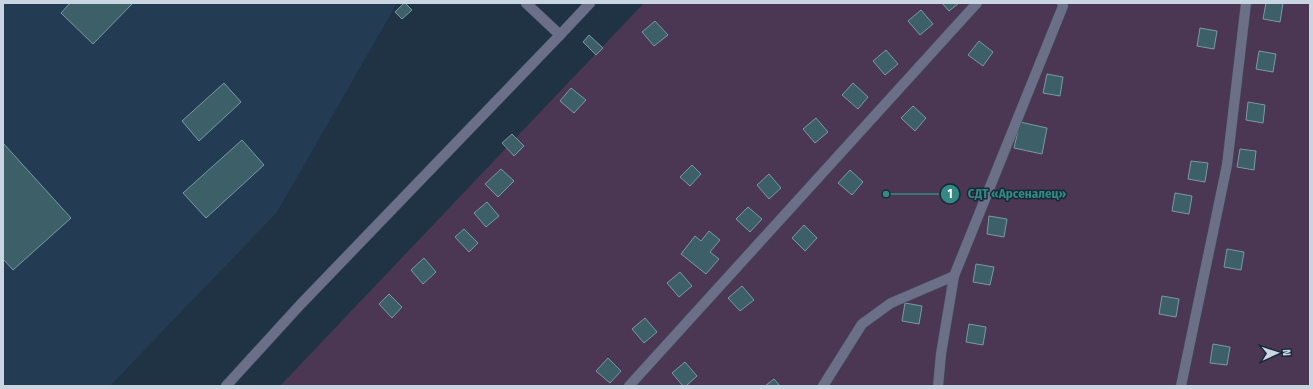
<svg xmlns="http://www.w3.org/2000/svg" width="1313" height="389" font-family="'Fira Sans Condensed',sans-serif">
<rect width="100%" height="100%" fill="#1f3345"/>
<polygon fill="#233c53" points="3,3 397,3 277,212 110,386 3,386"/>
<polygon fill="#4b3754" points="644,3 1310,3 1310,386 280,386"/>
<g fill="#3d5f67" stroke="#779ba4">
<polygon points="70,3 133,3 93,44 61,13"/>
<polygon points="404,3 405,3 412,10 402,19 395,12"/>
<polygon points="942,3 959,3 949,11"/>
<polygon points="1266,3 1283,3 1280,22 1263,19"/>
<polygon points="921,10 933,24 920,35 908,21"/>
<polygon points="655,21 668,35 654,46 642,32"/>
<polygon points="1200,28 1217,31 1214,49 1197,46"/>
<polygon points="589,35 603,48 596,55 583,42"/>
<polygon points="979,41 993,52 983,66 968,55"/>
<polygon points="886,50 898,64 885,75 873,61"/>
<polygon points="1259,51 1276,54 1273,72 1256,69"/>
<polygon points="1047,74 1063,77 1060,96 1043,93"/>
<polygon points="224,83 241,102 199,141 182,121"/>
<polygon points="853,83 868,97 858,109 842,95"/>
<polygon points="571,88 586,100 574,113 560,101"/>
<polygon points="1248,102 1265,105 1263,123 1246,120"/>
<polygon points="913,106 926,118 915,131 901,118"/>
<polygon points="816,118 828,132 815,143 803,129"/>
<polygon points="1020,122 1047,128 1042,154 1014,148"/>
<polygon points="512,134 524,146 514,156 502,143"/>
<polygon points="242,140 264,165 206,218 183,193"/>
<polygon points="3,143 71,218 13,270 3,259"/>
<polygon points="1240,149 1256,151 1254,170 1237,167"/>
<polygon points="1191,161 1208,163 1205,182 1188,179"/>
<polygon points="692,165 701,174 690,186 680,177"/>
<polygon points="501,169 514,181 498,197 485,184"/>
<polygon points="850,170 863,182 852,195 838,183"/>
<polygon points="769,174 781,188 769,199 757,185"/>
<polygon points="1175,193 1192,196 1189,214 1172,211"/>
<polygon points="487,202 499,216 486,227 474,213"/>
<polygon points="748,207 762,219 750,232 736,219"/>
<polygon points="989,216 1007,219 1004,237 987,234"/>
<polygon points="804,225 817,238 805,251 792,238"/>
<polygon points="464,229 478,243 469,252 455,237"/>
<polygon points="709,231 720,240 710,252 719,259 706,274 681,254 695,236 701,241"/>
<polygon points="1227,249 1244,252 1241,270 1224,267"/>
<polygon points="424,258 436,272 423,284 411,270"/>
<polygon points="976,264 994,267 990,285 973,282"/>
<polygon points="680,272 692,286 679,297 667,283"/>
<polygon points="742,286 754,300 740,311 728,298"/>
<polygon points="389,294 402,307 392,318 379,304"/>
<polygon points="1162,296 1179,299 1176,317 1159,314"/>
<polygon points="905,303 922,306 919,324 902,321"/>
<polygon points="645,318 657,332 644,343 632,329"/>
<polygon points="969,324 986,327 983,345 966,342"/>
<polygon points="1213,344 1230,347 1227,365 1210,363"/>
<polygon points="608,358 621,371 610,383 596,371"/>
<polygon points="685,362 697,376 686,386 683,386 672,373"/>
<polygon points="774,379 780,386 765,386"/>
</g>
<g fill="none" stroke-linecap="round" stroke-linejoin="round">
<g stroke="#3e5061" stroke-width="11">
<g id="minor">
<polyline points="526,3 560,35"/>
<polyline points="226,386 300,305 560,35 590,3"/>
<polyline points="629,386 977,3"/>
<polyline points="823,386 862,324 891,303 954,276"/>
<polyline points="938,386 941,354 954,276 1063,6 1062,3"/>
<polyline points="1181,386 1227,165 1246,3"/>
</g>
</g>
<use href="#minor" stroke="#6c6f88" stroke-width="10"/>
</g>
<path fill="none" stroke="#348985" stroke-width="1.5" d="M886 194L950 194"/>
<g fill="#348985" stroke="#15293a" stroke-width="1.5">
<circle cx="886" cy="194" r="4"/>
<circle cx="950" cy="194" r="10"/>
</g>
<g font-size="12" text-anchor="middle" font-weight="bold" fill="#fff">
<text x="950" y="198">1</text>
</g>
<g font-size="13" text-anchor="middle" font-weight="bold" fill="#348985" stroke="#15293a" stroke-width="3" stroke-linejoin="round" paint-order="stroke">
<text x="1017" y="198">СДТ «Арсеналец»</text>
</g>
<rect width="1313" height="389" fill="none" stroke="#c9d5e1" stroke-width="8"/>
<g transform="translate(1277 353) rotate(87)" stroke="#15293a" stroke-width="3" paint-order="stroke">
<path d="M0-3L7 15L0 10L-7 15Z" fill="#c9d5e1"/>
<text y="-6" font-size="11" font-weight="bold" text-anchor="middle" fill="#c9d5e1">N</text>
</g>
</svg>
